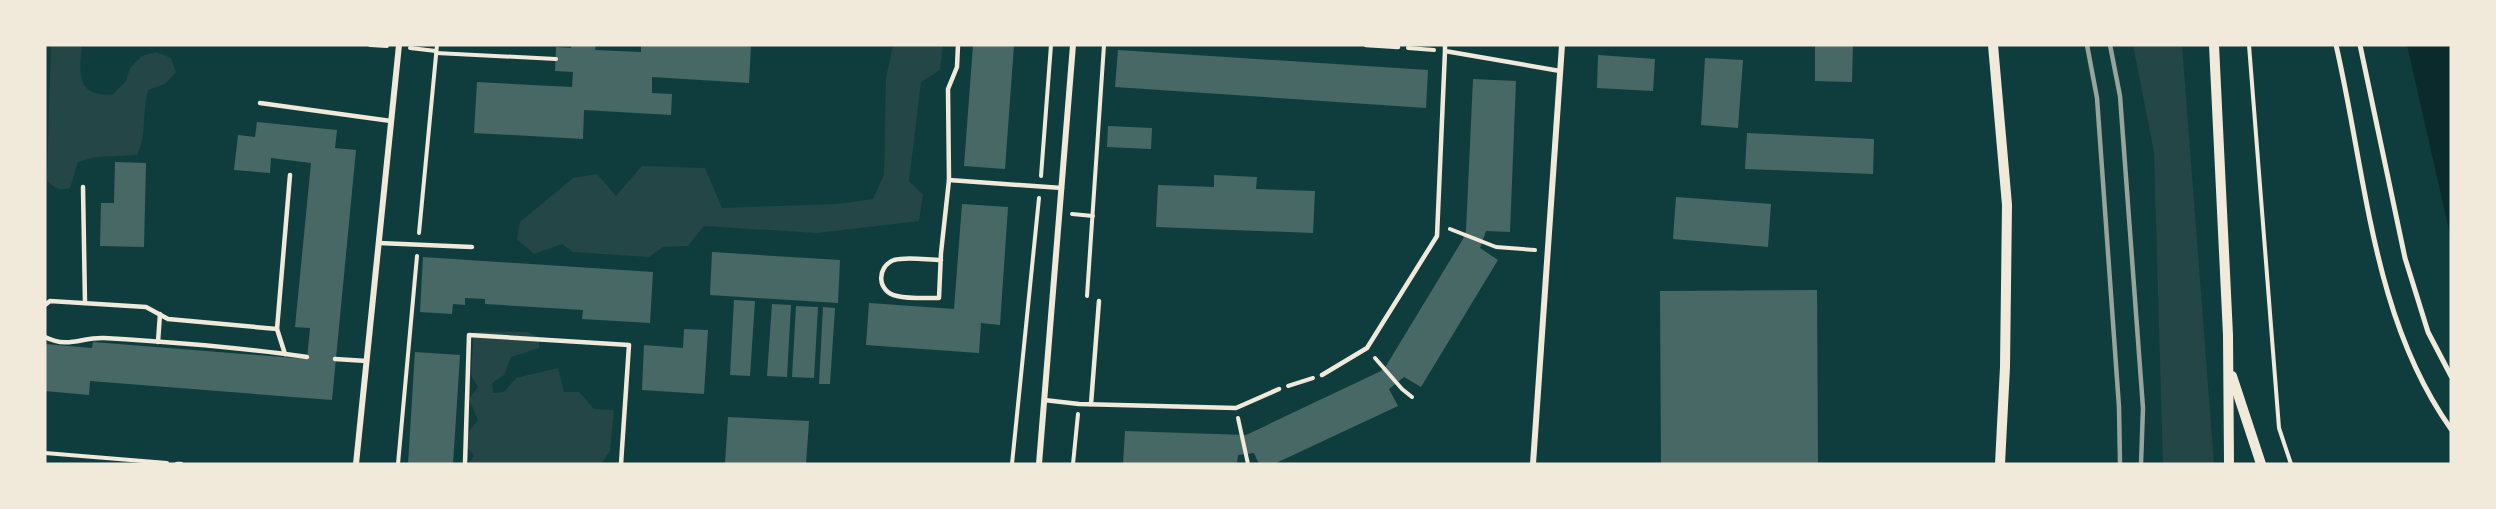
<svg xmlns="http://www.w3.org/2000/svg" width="2496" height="509" font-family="Helvetica,sans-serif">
<rect width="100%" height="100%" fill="#0f3d3e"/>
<g fill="#244646">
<path d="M51 45H82C79 74 76 96 112 95L126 81 130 68 142 56 156 52 171 58 176 72 165 84 148 90C142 110 147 137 137 155L96 157 78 162 70 188C59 191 54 188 47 180Z"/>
<polygon points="893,45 943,45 940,70 921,82 909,181 923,195 919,221 817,233 704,226 688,246 663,247 649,257 573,252 562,244 534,254 517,239 520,222 573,178 597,174 616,196 642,166 705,168 722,208 838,204 873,199 884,175 886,78"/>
<polygon points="2133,45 2182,45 2214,464 2163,464 2154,152"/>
<polygon points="474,332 527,332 539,337 539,348 511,357 504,375 492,383 493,393 504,392 516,378 558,368 564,392 579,392 594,409 614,410 610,451 601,464 469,464 474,455 466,446 467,434 478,420 469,399 478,387 471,375"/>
</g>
<polygon fill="#0a2a2b" points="2407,45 2451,45 2451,239"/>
<g fill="#486865">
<polygon points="571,45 596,45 595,50 641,52 641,45 751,45 749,83 652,77 652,93 672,94 671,115 584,110 583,139 474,133 477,82 572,87 573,72 555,71 556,47 571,48"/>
<polygon points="973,45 1014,45 1005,169 964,166"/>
<polygon points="1815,45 1853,45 1852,82 1815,81"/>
<polygon points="1118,50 1428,70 1426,108 1115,87"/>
<polygon points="1598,55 1655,59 1653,91 1597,88"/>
<polygon points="1705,58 1743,60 1738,128 1701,125"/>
<polygon points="1473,79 1516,81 1510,232 1486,231 1480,248 1498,260 1421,387 1404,377 1389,389 1398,406 1274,464 1259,464 1254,453 1238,455 1237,464 1123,464 1125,431 1246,435 1381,371 1386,366 1463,239 1466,231"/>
<polygon points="257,122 337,130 335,148 356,150 332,400 90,381 89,395 45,391 45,344 92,348 93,342 307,359 310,328 295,327 311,163 271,158 270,173 234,170 238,135 255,137"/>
<polygon points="1108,126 1152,128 1151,149 1107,147"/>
<polygon points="1747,133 1874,139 1873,174 1745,169"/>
<polygon points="115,162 146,163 144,247 100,246 101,203 114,203"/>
<polygon points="1214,175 1257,177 1256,189 1315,191 1313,233 1156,227 1158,185 1214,187"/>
<polygon points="1676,197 1771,204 1768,247 1673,239"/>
<polygon points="962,204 1008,207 1000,325 981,323 979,353 866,345 869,303 954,309"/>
<polygon points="712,252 840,260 838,303 710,295"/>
<polygon points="423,257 653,272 650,323 582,319 583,310 485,304 485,299 465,298 465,305 453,304 452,314 420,312"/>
<polygon points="1817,290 1818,464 1661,464 1660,291"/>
<polygon points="734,300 755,301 750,376 730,375"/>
<polygon points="772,304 791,305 787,377 767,376"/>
<polygon points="796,306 818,307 814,378 792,377"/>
<polygon points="823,307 835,308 830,384 819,384"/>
<polygon points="684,329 708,330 704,394 642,390 644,345 683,348"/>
<polygon points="415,352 460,355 453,464 408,464"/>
<polygon points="728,417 809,421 806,464 725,464"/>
</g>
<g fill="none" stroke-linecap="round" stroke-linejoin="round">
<g stroke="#f1e9da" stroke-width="4">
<polyline points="370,45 387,46"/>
<polyline points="2249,45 2279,428 2291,464"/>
<polyline points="410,48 436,51"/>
<polyline points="1408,48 1434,50"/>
<polyline points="436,53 556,59"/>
<polyline points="1041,176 1051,45"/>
<polyline points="1072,214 1093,216"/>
<polyline points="1450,229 1496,247 1535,250"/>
<polyline points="419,233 437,45"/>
<polyline points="1087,296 1104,45"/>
<polyline points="1375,358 1402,389 1412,397"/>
<polyline points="1288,386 1313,378"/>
<polyline points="1238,418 1248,464"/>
<polyline points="45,453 167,463"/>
<polyline points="398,464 417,256"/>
<polyline points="1012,464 1039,198"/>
<polyline points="1073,464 1078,414"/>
</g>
<g stroke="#f1e9da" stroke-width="4.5">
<polyline points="1366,45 1398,47"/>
<polyline points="1445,45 1445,51 1560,71"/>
<polyline points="260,103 391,121"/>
<polyline points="949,180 1062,188"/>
<polyline points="83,187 85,303"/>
<polyline points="379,243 472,247"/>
<path d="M941 260C928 260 907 256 894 260 876 267 877 292 897 296 910 299 925 298 939 298L941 253 949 180 948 89 957 67 958 45"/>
<polyline points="45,305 50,301 146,307 168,319 277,329"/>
<path d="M45 337C69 349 81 337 104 338 171 342 240 347 307 357"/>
<polyline points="158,342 160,314"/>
<polyline points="285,354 277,329 290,175"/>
<polyline points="335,359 367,361"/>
<polyline points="1322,375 1367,348 1437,236 1445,51"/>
<polyline points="1044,400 1079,404 1236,408 1279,389"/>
<polyline points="1091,404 1099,301"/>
<polyline points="177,464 181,464"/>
<polyline points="465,464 469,335 629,345 621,464"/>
</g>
<g stroke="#f1e9da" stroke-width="5">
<path d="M2336 45C2366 174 2372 318 2451 429"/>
<polyline points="2360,45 2405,258 2428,332 2451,376"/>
</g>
<g stroke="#f1e9da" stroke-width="6">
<polyline points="356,464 399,45"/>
<polyline points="1039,464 1073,45"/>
<polyline points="1533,464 1562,45"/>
</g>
<g stroke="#f1e9da" stroke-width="10">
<polyline points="1993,45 2007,205 2005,367 2000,464"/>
<polyline points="2214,45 2228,335 2229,464"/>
<polyline points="2232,376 2261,464"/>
</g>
<g stroke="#97a49c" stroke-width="4.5">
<polyline points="2087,45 2097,98 2119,407 2120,464"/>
<polyline points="2110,45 2120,96 2143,408 2141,464"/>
</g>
</g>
<rect width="2496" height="509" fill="none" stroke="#f1e9da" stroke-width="93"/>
</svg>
